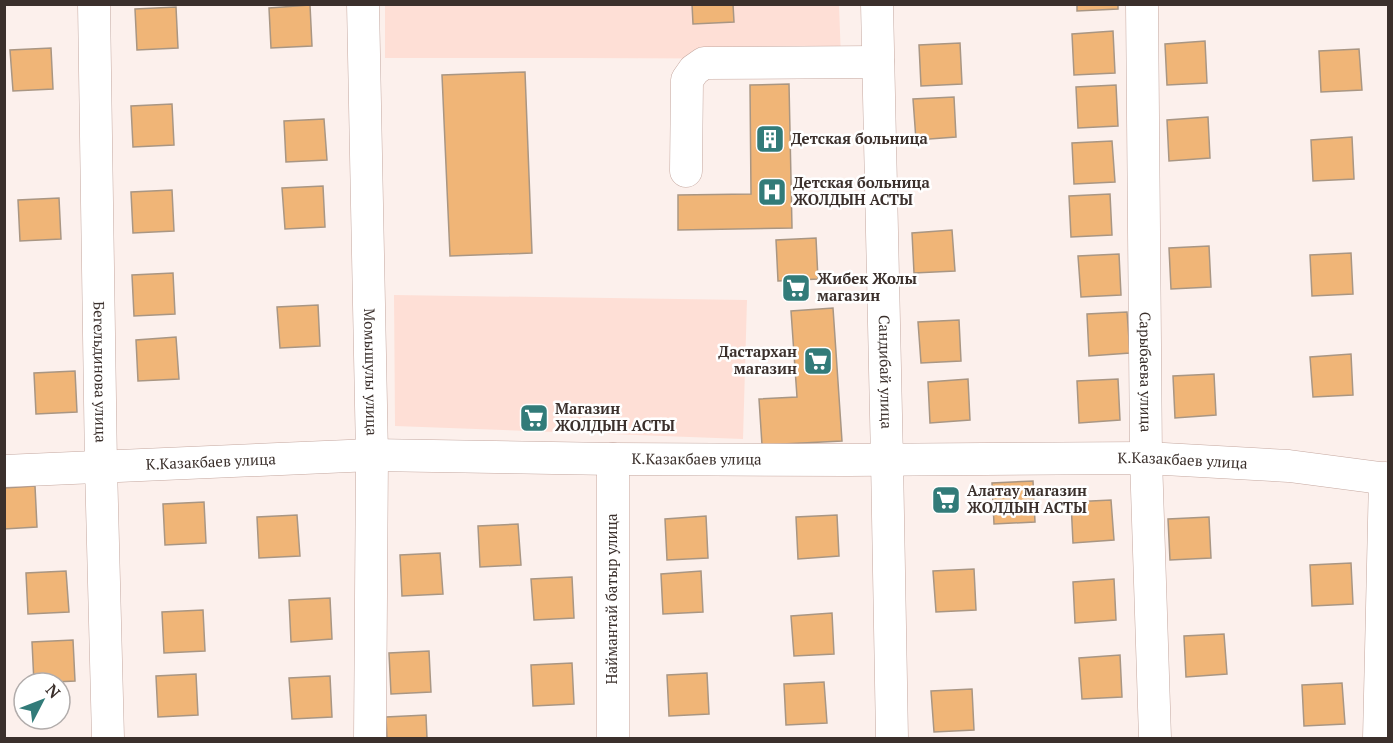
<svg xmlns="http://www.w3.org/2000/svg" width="1393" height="743" font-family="'PT Serif',serif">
<rect width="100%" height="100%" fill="#fcf0ec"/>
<g fill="#fedfd6">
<polygon points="385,5 839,5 841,59 576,58 385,58"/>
<polygon points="394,295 747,300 743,439 395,426"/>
</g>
<g fill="#f0b577" stroke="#a99683" stroke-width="1.5">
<polygon points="692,4 733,4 734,22 693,24"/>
<polygon points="1077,4 1118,4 1118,9 1077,11"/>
<polygon points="310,5 312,46 271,48 269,8"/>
<polygon points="176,7 178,48 137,50 135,9"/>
<polygon points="1113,31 1115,73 1074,75 1072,34"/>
<polygon points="1205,41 1207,83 1167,85 1165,44"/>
<polygon points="960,43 962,84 921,86 919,45"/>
<polygon points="51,48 53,89 13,91 10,50"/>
<polygon points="1359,49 1362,90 1321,92 1319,51"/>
<polygon points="525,72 532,253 450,256 442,75"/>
<polygon points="789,84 792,228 678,230 678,195 751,194 750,85"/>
<polygon points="1116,85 1118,126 1078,128 1076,87"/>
<polygon points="954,97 956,137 916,140 913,99"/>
<polygon points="172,104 174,145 133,147 131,106"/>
<polygon points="1208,117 1210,158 1169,161 1167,120"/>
<polygon points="324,119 327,160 286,162 284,121"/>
<polygon points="1352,137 1354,179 1313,181 1311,140"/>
<polygon points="1112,141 1115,182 1074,184 1072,143"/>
<polygon points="323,186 325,227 285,229 282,188"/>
<polygon points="172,190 174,231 133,233 131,192"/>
<polygon points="1110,194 1112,235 1071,237 1069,196"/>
<polygon points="59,198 61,239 20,241 18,200"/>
<polygon points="952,230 955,271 914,273 912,233"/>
<polygon points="816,238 818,279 778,281 776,240"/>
<polygon points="1209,246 1211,287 1171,289 1169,248"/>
<polygon points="1351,253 1353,294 1312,296 1310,255"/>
<polygon points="1119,254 1121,295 1081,297 1078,256"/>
<polygon points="173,273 175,314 134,316 132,275"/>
<polygon points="318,305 320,346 280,348 277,307"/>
<polygon points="833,308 842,441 762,445 759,399 797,397 791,311"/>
<polygon points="1127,312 1130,353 1089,356 1087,314"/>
<polygon points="959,320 961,361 921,363 918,322"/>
<polygon points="176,337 179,379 138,381 136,340"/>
<polygon points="1351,354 1353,395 1313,397 1310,357"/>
<polygon points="75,371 77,412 36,414 34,373"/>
<polygon points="1214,374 1216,415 1175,418 1173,376"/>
<polygon points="968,379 970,420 930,423 928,382"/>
<polygon points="1118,379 1120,420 1079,423 1077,381"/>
<polygon points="1033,481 1035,522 994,524 992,483"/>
<polygon points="35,486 37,527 4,529 4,488"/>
<polygon points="1111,500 1114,540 1073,543 1071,502"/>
<polygon points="204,502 206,543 165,545 163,504"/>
<polygon points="297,515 300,556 259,558 257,517"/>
<polygon points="837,515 839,556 798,559 796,517"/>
<polygon points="706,516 708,558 667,560 665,519"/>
<polygon points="1209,517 1211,558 1170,560 1168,519"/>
<polygon points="518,524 521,565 480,567 478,526"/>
<polygon points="440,553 443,594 402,596 400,555"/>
<polygon points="1351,563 1353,604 1312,606 1310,565"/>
<polygon points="974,569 976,610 936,612 933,571"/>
<polygon points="66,571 69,612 28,614 26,573"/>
<polygon points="701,571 703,612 663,614 661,574"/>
<polygon points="572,577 574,618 534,620 531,579"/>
<polygon points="1114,579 1116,620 1075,623 1073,582"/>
<polygon points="330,598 332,639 291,642 289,600"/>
<polygon points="203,610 205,651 164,653 162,612"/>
<polygon points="832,613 834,654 794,656 791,616"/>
<polygon points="1224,634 1227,674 1186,677 1184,636"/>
<polygon points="73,640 75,681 34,683 32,642"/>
<polygon points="429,651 431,692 391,694 389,653"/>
<polygon points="1120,655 1122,697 1082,699 1079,658"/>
<polygon points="572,663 574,704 533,706 531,665"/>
<polygon points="707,673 709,714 669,716 667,675"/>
<polygon points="196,674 198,715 158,717 156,676"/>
<polygon points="330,676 332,717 292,719 289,678"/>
<polygon points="824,682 827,723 786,725 784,684"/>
<polygon points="1342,683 1345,724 1304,726 1302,685"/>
<polygon points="972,689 974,730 934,732 931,691"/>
<polygon points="426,715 427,738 387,738 386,717"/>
</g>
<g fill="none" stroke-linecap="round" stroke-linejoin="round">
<g stroke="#c5a8a0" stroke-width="33">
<g id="minor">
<path id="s1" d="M94 4 101 466 108 738"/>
<path id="s2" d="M363 4 372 455 370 738"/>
<path id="s3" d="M877 4 887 460 892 738"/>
<path id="s4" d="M1142 4 1146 458 1155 738"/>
<polyline points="686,171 687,80 694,70 704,63 878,62"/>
<polyline points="613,459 613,738"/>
<path id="s5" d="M4 471 372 455 613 459 848 460 1146 458 1289 466 1388 479"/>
<polyline points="1379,738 1385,478"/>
</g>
</g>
<use href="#minor" stroke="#fff" stroke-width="32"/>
</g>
<defs>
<g id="building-square" transform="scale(1.5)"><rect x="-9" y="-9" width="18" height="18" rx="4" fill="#327b79" stroke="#fff"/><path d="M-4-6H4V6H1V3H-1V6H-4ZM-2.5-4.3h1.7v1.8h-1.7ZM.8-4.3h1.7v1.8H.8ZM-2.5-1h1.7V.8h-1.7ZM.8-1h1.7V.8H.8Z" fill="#fff"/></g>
<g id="hospital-square" transform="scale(1.5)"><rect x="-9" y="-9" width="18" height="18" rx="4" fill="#327b79" stroke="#fff"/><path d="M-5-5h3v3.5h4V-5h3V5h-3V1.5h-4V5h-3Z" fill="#fff"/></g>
<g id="supermarket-square" transform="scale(1.5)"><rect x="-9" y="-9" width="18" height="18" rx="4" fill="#327b79" stroke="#fff"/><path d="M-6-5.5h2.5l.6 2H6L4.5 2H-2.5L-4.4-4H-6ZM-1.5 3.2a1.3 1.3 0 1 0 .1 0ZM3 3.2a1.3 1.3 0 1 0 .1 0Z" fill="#fff"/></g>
</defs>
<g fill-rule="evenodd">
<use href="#building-square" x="770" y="139"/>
<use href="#hospital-square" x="772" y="192"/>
<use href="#supermarket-square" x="796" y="288"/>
<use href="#supermarket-square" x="818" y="361"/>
<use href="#supermarket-square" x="534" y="418"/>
<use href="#supermarket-square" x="946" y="500"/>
</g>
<g text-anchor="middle" stroke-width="5" stroke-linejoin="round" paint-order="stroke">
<g font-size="15" font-weight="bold" fill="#3b302c" stroke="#fff" text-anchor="start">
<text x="791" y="144">Детская больница</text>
<text x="793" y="188">Детская больница<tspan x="793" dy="17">ЖОЛДЫН АСТЫ</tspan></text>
<text x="817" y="284">Жибек Жолы<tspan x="817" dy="17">магазин</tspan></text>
<text x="797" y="357" text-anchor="end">Дастархан<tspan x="797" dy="17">магазин</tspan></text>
<text x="555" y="414">Магазин<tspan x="555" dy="17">ЖОЛДЫН АСТЫ</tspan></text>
<text x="967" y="496">Алатау магазин<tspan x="967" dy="17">ЖОЛДЫН АСТЫ</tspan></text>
</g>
<g font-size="15" fill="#3b302c" stroke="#fff">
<text dy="5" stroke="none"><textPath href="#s2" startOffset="368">Момышулы улица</textPath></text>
<text dy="5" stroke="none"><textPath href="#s3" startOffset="368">Сандибай улица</textPath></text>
<text dy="5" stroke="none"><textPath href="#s1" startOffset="368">Бегельдинова улица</textPath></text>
<text dy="5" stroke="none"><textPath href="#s4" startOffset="368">Сарыбаева улица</textPath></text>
<text dy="5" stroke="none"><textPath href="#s5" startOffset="693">К.Казакбаев улица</textPath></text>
<text dy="5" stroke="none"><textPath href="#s5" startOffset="1179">К.Казакбаев улица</textPath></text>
<text dy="5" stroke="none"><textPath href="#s5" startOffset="207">К.Казакбаев улица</textPath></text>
<text transform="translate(612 599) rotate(-90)" y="5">Наймантай батыр улица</text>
</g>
</g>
<rect width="1393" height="743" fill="none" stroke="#3b302c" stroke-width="12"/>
<g transform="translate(42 701) rotate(48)"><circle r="28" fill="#ffffff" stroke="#b1acab" stroke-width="1.5"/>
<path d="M0-4.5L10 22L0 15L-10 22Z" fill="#327b79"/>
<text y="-9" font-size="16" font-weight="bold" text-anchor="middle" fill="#3b302c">N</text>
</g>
</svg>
